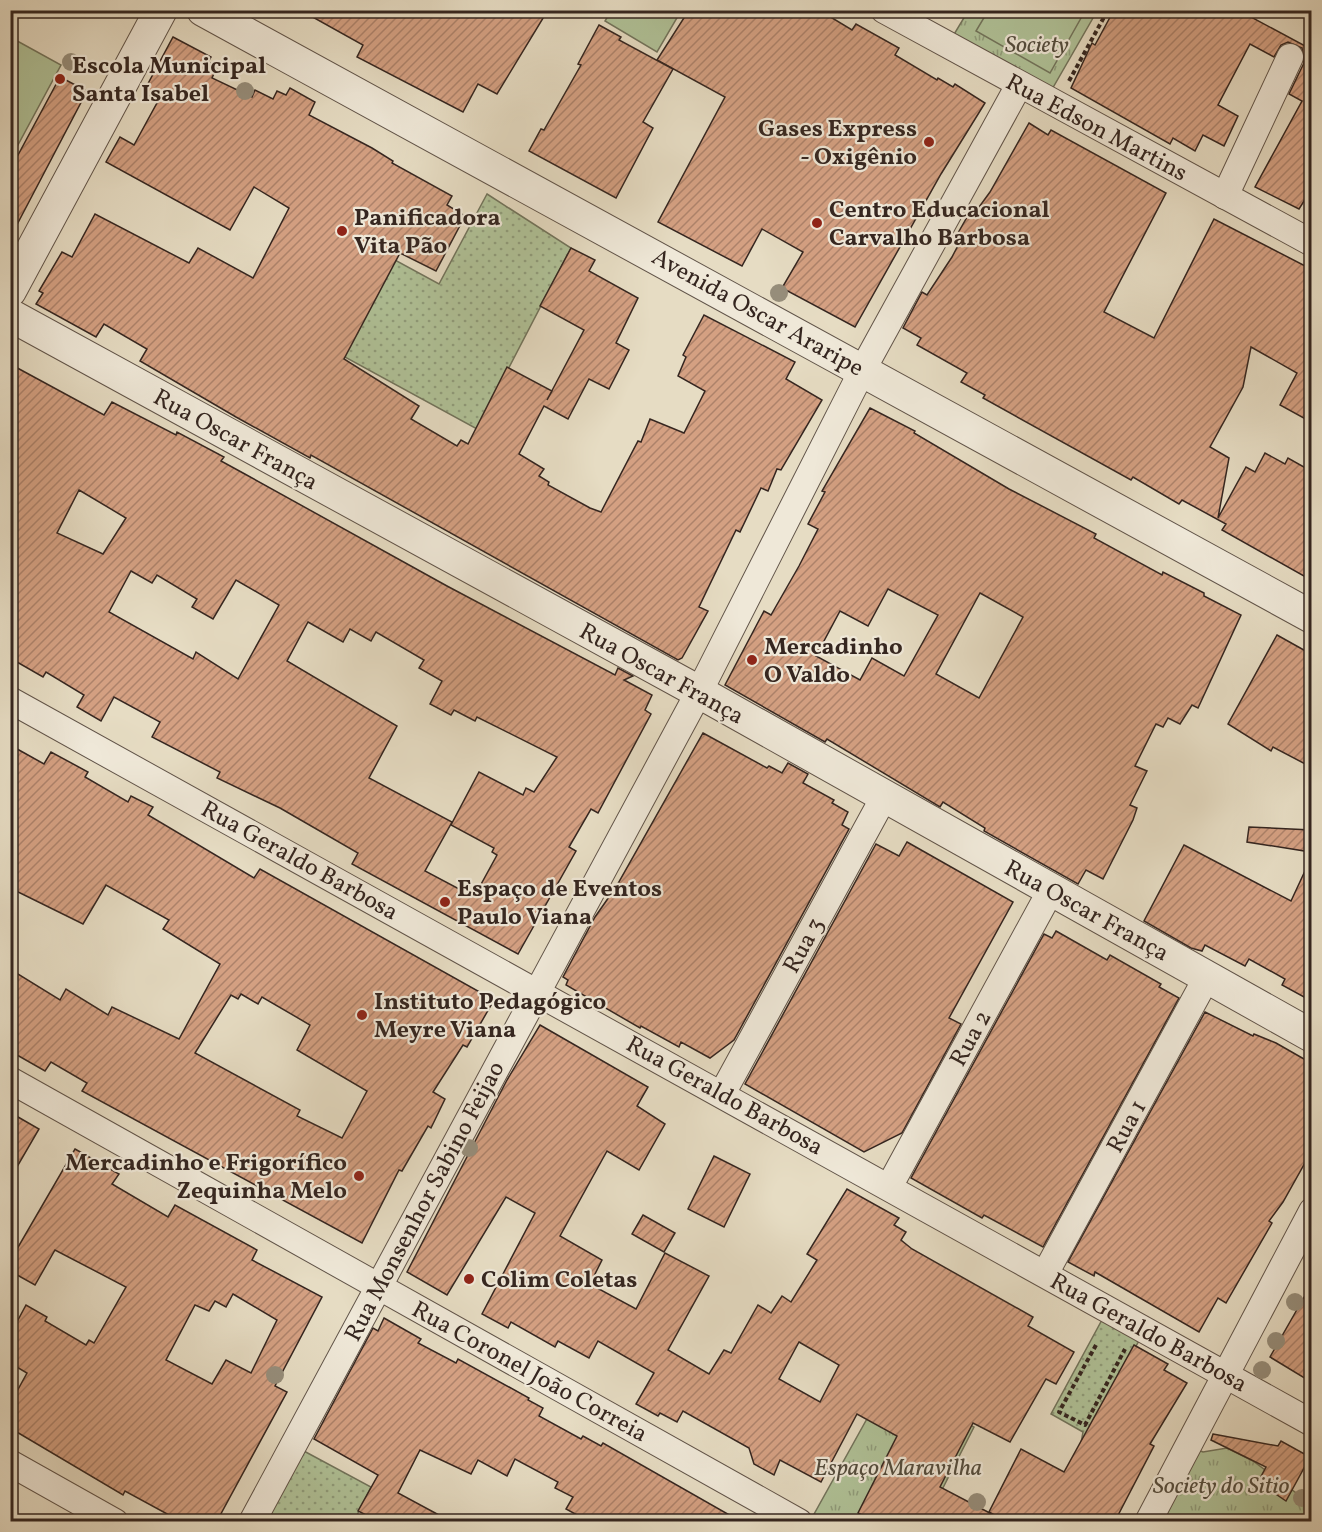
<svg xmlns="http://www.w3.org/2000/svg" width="1322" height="1532" font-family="Vollkorn,serif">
<defs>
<pattern id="grass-dots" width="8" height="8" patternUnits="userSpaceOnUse" patternTransform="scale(1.5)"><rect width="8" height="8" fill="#b0c298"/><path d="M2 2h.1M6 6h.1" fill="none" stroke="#909d7c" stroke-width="1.8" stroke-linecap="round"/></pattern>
<pattern id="park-tufts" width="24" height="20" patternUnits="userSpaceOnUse" patternTransform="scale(1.5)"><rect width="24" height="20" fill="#b0c298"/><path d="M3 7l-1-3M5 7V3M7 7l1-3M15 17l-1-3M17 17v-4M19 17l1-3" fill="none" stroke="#909d7c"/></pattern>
<pattern id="building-hatch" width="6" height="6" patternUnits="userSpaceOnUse" patternTransform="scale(1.5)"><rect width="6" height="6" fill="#d4a082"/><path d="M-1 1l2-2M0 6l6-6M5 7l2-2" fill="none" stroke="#ad826a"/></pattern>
</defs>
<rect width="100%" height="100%" fill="#e6dcc3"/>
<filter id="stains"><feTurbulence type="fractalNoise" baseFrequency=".00333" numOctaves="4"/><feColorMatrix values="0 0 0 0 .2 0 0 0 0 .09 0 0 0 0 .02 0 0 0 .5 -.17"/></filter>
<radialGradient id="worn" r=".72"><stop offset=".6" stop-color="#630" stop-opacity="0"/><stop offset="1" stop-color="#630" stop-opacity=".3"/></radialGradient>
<g fill="url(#grass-dots)" stroke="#72745c" stroke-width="1.5">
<polygon points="487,194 571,248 477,429 343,356 395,260 439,284"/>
<polygon points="1103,1318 1140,1339 1081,1443 1083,1432 1051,1414"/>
<polygon points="302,1450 371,1487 354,1521 266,1522"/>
</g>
<g fill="url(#park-tufts)" stroke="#72745c" stroke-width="1.5">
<polygon points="968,11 1097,11 1051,91 953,36"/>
<polygon points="888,1381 974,1427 926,1521 823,1522 813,1516"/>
<polygon points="1227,1448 1253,1461 1311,1504 1311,1521 1160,1522 1198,1450 1203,1452"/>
</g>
<g fill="#b0c298" stroke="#72745c" stroke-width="1.5">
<polygon points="611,11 611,10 681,11 657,52 605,21"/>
<polygon points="988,11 988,10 1085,11 1050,73 976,31"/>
<polygon points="10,37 61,65 12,156 10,155"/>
</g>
<g fill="url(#building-hatch)" stroke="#352620" stroke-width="1.5" fill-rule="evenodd">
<polygon points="300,10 548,10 497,94 478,84 463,112 357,57 363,45"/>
<polygon points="689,10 819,10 852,30 856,24 899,48 895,55 937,80 938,78 953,87 955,84 985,103 941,174 855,327 782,288 803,252 762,229 742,266 658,222 725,97 657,60"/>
<polygon points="1114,10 1238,10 1305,46 1311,34 1311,190 1299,209 1255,187 1302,101 1289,94 1304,63 1302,48 1288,42 1281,45 1274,57 1250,44 1218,105 1238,116 1224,146 1203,135 1195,151 1173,138 1170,144 1071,88 1092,43 1095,45"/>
<polygon points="599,25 621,37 619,40 673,69 643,122 653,128 616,198 529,151 541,129 544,130 581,65 578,64"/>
<polygon points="173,37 211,57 208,62 217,67 212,78 252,97 255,90 273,99 277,91 286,95 290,88 315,102 309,115 372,148 393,161 392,163 452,196 447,205 465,216 436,271 400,253 344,359 419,406 411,419 457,446 461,440 468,444 507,367 552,391 547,400 584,330 540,306 571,248 595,260 589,271 638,298 616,343 629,350 609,389 589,379 568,419 544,406 519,454 544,469 539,476 549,482 548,485 590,508 601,512 638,441 641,442 650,419 684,433 705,391 678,376 686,357 683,355 704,315 795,362 786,379 822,400 781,470 777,469 768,491 761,488 740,532 736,530 699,607 708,611 682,658 678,660 311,455 310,458 236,417 140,361 147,349 104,324 96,337 36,304 43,293 39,291 62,252 72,257 95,214 189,263 198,248 253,278 289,208 254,187 230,230 106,162 120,137 134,145 158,101 143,93"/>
<polygon points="60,77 87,91 10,238 10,151 18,155"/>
<polygon points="1029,123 1048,135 1051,130 1166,193 1104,312 1154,338 1214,219 1311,269 1311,422 1280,405 1297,373 1251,347 1243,387 1210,447 1229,458 1218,518 1246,467 1255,472 1265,453 1285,464 1288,458 1311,471 1311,580 1222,530 1226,524 1182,500 1179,504 1133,477 1131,480 983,398 985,395 961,382 967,373 917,345 921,338 903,328 922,292 927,295 952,257 963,236 958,233 970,212 974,214 990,192"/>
<path d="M10 364 104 415 112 402 176 435 177 432 224 457 221 461 243 473 447 586 615 675 618 668 633 676 624 680 652 695 645 710 651 714 598 813 591 809 569 847 576 851 518 954 352 864 358 853 280 808 217 778 220 772 152 737 160 722 114 697 101 721 77 707 84 695 46 672 43 677 10 658ZM79 490 126 518 103 554 57 533ZM131 571 152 583 157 575 197 599 192 607 213 619 236 580 279 605 238 679 196 652 193 659 109 612ZM308 622 343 642 350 629 371 641 376 632 424 660 419 668 442 681 430 704 451 715 454 710 475 721 477 717 557 757 534 792 526 788 523 795 479 772 451 825 494 848 492 852 497 855 474 897 425 871 452 822 369 778 397 726 287 661Z"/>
<path d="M870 408 915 431 914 433 1009 489 1096 534 1094 538 1162 575 1163 572 1204 593V596L1241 615 1198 708 1192 705 1180 724 1168 718 1163 727 1156 724 1135 766 1147 771 1130 805 1137 808 1133 820 1103 879 1086 870 1078 884 984 831 985 828 943 802 940 807 827 739 825 742 725 685 764 611 771 615 799 566 818 529 808 524 825 492 822 491ZM888 589 938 615 904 676 872 658 860 680 816 656 840 611 868 626ZM980 593 1023 617 979 698 936 674Z"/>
<polygon points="1277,635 1311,654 1311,767 1273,747 1271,751 1228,724"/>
<polygon points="703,733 767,768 769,766 782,773 788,763 808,774 803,783 834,800 832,803 848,812 842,825 849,829 734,1040 710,1058 681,1042 679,1047 641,1026 640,1028 566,985 568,980 563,977 595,917 616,887"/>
<path d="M10 745 44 764 51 752 88 772 85 777 128 802 131 796 153 807 148 815 254 878 260 869 494 1000 467 1047 463 1045 433 1092 445 1099 431 1128 428 1126 402 1171 399 1170 362 1243 82 1091 87 1083 51 1062 45 1071 10 1051V969L60 1000 66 989 108 1015 112 1007 179 1039 220 964 163 929 169 920 106 885 83 924 10 888ZM241 994 258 1004 262 997 310 1025 297 1050 367 1091 342 1138 297 1116 300 1110 195 1053 231 995 238 999Z"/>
<polygon points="1249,827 1311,830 1311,852 1247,842"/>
<polygon points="907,842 1013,902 949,1018 961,1024 902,1133 864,1152 745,1084 876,844 899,856"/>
<polygon points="1184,845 1291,901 1311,858 1311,984 1304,997 1282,985 1285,979 1249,959 1245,966 1205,945 1202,951 1191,948 1144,921"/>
<polygon points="1056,931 1107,960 1110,955 1161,984 1159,987 1179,998 1043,1247 984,1215 982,1218 911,1178 1044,934 1052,938"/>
<polygon points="1205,1012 1253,1036 1254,1034 1276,1043 1311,1063 1311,1152 1283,1202 1269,1221 1272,1223 1226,1303 1218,1298 1199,1332 1095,1272 1094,1276 1068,1262"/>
<path d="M540 1025 648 1087 637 1106 665 1124 639 1170 607 1151 560 1236 602 1260 593 1278 600 1282 597 1288 636 1309 665 1253 709 1276 668 1350 709 1374 724 1350 731 1353 758 1305 771 1313 782 1296 791 1302 817 1260 807 1254 847 1189 899 1218 894 1225 906 1232 901 1240 912 1249 1033 1317 1028 1326 1074 1352 1056 1384 1046 1379 1010 1442 973 1423 940 1487 1005 1521H874L858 1513 897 1436 857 1414 821 1482 780 1460 774 1475 754 1464 749 1448 683 1411 677 1422 660 1413 658 1416 636 1404 654 1373 598 1341 589 1358 558 1341 555 1347 511 1322 508 1328 482 1314 535 1213 506 1197 447 1295 407 1272 507 1080ZM799 1342 839 1365 820 1402 779 1379Z"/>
<polygon points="18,1117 39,1129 10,1179 10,1130"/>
<path d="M75 1149 119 1174 112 1184 168 1217 175 1205 257 1250 252 1260 322 1297 275 1386 287 1392 217 1521H180L125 1491 123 1495 10 1428V1404L27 1373 10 1363V1335L26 1305 47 1317 45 1321 86 1345 89 1340 94 1343 126 1287 55 1250 35 1285 10 1271V1261ZM233 1294 277 1320 251 1373 226 1360 212 1384 166 1360 195 1305 209 1311 215 1301 226 1307Z"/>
<polygon points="714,1156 750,1174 724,1227 688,1209"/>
<polygon points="643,1215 675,1233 664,1252 632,1234"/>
<polygon points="1311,1285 1311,1382 1270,1357"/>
<polygon points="384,1318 421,1339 418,1343 456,1363 458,1359 529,1398 528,1400 543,1408 539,1416 581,1439 583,1436 601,1446 603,1443 740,1521 588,1521 566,1509 573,1497 555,1488 558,1482 515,1459 507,1476 478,1460 471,1474 420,1450 398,1493 450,1521 378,1521 358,1511 378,1475 314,1439 373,1328 378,1331"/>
<polygon points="1134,1345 1168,1364 1164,1370 1187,1383 1150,1444 1154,1446 1115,1521 1005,1521 989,1512 1021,1449 1064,1472"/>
<polygon points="1213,1434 1278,1446 1281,1441 1310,1457 1286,1501 1258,1482 1266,1467 1211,1440"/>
</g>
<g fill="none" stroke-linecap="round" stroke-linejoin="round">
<g stroke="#615449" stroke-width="28">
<g id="minor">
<polyline points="884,10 1312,243"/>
<polyline points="1225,196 1290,57"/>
<polyline points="10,700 1312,1423"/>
<polyline points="10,1080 799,1522"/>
<polyline points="722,1094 884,797"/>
<polyline points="889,1187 1051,890"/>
<polyline points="1045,1274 1207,977"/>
<polyline points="10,1463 115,1522"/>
<polyline points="252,1522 699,692 863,369 1019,85"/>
<polyline points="1148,1522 1312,1211"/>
</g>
</g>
<g stroke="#615449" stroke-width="34">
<g id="tertiary">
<polyline points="203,10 1312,617"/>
<polyline points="10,291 161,10"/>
<polyline points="10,315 699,692 1312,1036"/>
</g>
</g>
<g stroke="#352620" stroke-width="4" stroke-dasharray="4.5 3" stroke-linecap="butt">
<polyline points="1069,81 1108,10"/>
<polyline points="1096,1345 1059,1412 1085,1425 1125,1349"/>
</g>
<use href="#minor" stroke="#efe8d8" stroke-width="26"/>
<use href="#tertiary" stroke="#efe8d8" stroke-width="32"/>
</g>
<g fill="#968d7a">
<circle cx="71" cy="62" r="9"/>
<circle cx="245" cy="91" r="9"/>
<circle cx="779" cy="293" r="9"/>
<circle cx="469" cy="1148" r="9"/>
<circle cx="1295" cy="1302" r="9"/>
<circle cx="1276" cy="1341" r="9"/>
<circle cx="1262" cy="1370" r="9"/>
<circle cx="275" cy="1375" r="9"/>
<circle cx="1302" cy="1498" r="9"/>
<circle cx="977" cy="1502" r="9"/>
</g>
<g fill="#8f2418" stroke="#efe8d8" stroke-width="2">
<circle cx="60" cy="79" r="6"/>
<circle cx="929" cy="142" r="6"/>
<circle cx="817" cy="223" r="6"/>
<circle cx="342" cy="231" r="6"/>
<circle cx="752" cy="660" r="6"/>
<circle cx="445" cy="902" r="6"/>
<circle cx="362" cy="1015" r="6"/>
<circle cx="359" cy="1176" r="6"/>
<circle cx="469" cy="1279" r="6"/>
</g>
<g text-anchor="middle" stroke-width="4.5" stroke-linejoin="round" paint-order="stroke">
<g font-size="24" font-style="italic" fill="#544d3e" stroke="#efe8d8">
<text x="1037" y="52">Society</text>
<text x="898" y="1475">Espaço Maravilha</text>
<text x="1221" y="1493">Society do Sitio</text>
</g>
<g font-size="24" font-weight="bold" fill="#352620" stroke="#efe8d8" text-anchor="start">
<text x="72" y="73">Escola Municipal<tspan x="72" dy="28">Santa Isabel</tspan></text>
<text x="917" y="136" text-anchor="end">Gases Express<tspan x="917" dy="28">- Oxigênio</tspan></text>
<text x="829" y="217">Centro Educacional<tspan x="829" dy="28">Carvalho Barbosa</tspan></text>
<text x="354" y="225">Panificadora<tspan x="354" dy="28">Vita Pão</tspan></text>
<text x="764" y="654">Mercadinho<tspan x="764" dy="28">O Valdo</tspan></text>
<text x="457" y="896">Espaço de Eventos<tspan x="457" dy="28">Paulo Viana</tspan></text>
<text x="374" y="1009">Instituto Pedagógico<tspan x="374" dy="28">Meyre Viana</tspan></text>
<text x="347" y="1170" text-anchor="end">Mercadinho e Frigorífico<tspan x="347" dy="28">Zequinha Melo</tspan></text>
<text x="481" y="1287">Colim Coletas</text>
</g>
<g font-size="24" fill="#352620" stroke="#efe8d8">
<text transform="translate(1097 127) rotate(28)" y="8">Rua Edson Martins</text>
<text transform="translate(758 312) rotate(29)" y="8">Avenida Oscar Araripe</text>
<text transform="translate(236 439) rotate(29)" y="8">Rua Oscar França</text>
<text transform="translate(662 673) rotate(29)" y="8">Rua Oscar França</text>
<text transform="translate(300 860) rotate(29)" y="8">Rua Geraldo Barbosa</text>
<text transform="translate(1087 910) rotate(29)" y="8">Rua Oscar França</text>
<text transform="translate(803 945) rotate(-61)" y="8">Rua 3</text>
<text transform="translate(970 1038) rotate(-61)" y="8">Rua 2</text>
<text transform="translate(725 1095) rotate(29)" y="8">Rua Geraldo Barbosa</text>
<text transform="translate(1126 1126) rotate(-61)" y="8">Rua 1</text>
<text transform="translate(424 1201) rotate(-62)" y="8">Rua Monsenhor Sabino Feijao</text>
<text transform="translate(1149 1332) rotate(29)" y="8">Rua Geraldo Barbosa</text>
<text transform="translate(530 1371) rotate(29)" y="8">Rua Coronel João Correia</text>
</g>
</g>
<rect width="1322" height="1532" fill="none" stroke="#e6dcc3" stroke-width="36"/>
<rect x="12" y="12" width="1298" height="1508" fill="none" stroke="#352620" stroke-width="3"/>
<rect x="18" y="18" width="1286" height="1496" fill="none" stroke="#352620" stroke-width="1.5"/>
<rect width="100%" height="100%" filter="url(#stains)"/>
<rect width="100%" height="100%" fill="url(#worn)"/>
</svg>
